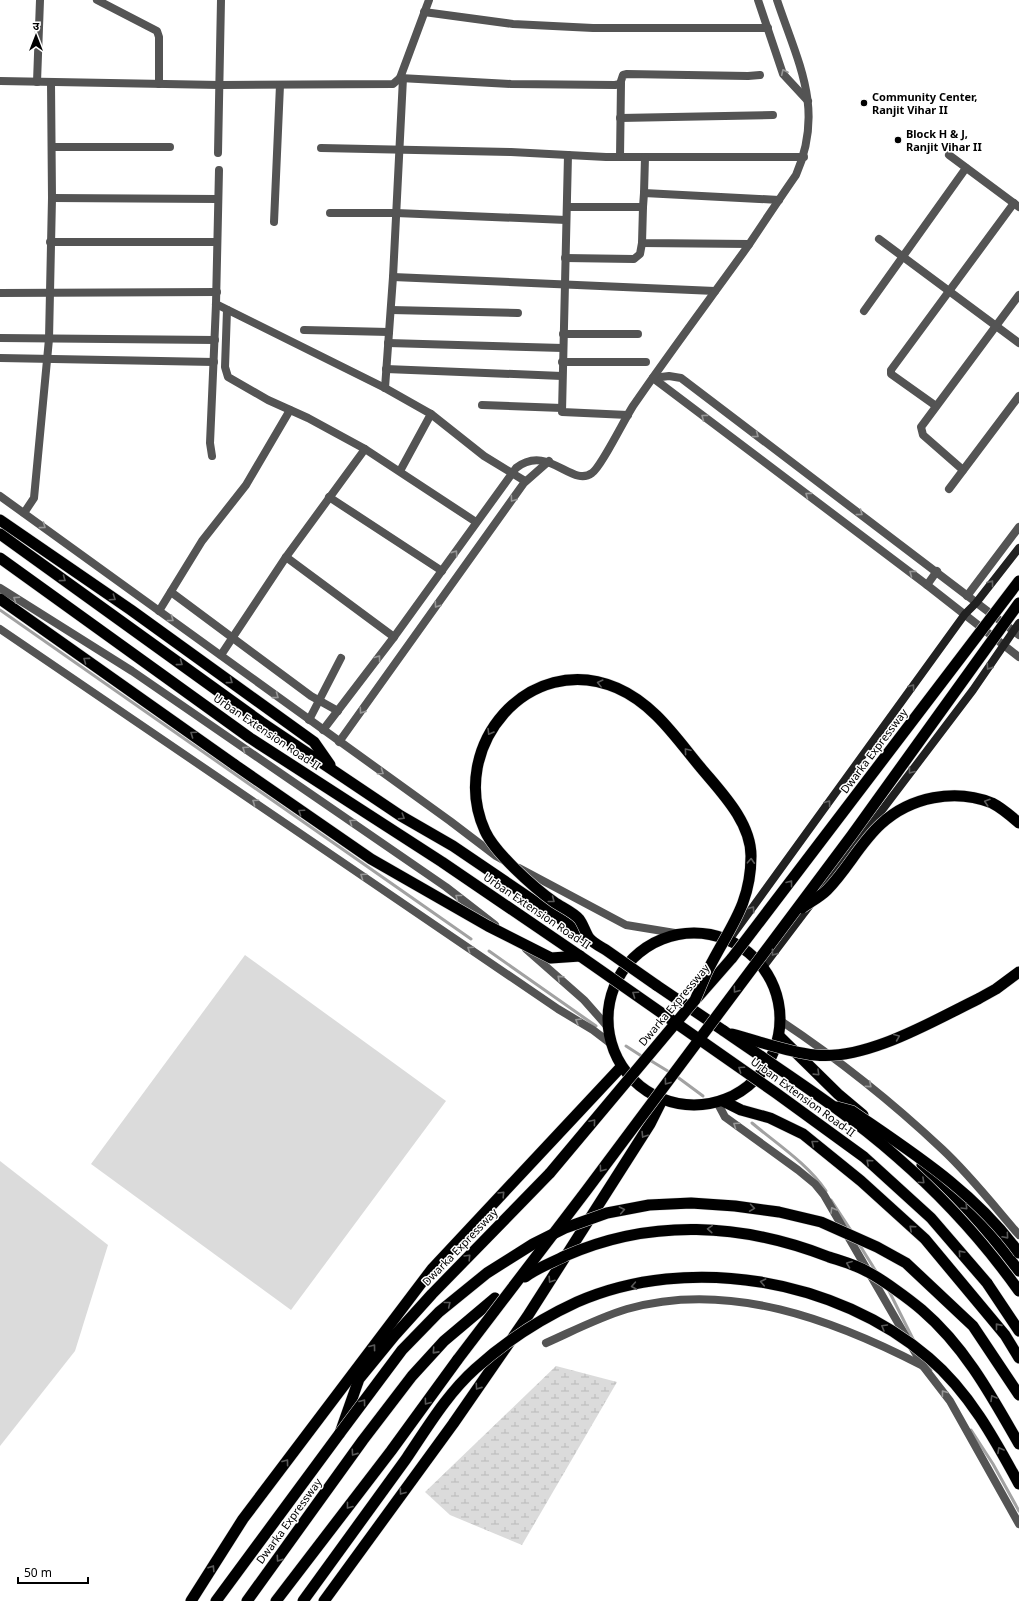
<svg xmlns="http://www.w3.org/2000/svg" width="1019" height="1601" font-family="'Noto Sans','Noto Sans Devanagari',sans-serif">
<defs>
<pattern id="wetland-marsh" width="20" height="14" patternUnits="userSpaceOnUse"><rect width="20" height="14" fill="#dbdbdb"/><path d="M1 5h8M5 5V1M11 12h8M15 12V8" fill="none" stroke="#bababa"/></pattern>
</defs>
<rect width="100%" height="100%" fill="#fff"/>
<g fill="#dbdbdb">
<polygon points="245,955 446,1101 291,1310 91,1164"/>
<polygon points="0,1161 108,1245 75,1351 0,1446"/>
</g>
<polygon fill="url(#wetland-marsh)" points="556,1366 617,1382 522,1545 450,1515 425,1492"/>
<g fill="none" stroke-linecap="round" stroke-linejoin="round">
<g stroke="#a2a2a2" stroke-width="3">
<polyline points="0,610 471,939"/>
<polyline points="489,951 596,1026"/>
<polyline points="626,1046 643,1057"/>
<polyline points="648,1059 671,1073"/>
<polyline points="676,1076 703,1096"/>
<path d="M752 1123C777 1144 808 1164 826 1191"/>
<polyline points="831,1200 852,1232"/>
<polyline points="859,1244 877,1273"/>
<polyline points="888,1289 914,1341"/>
<polyline points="924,1360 931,1370"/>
<polyline points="971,1430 993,1464 1019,1511"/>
</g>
<g stroke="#dbdbdb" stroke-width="12">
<g id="trunk">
<polyline points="0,520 131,610 314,742 330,765"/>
<polyline points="0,534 261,722 401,816 453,846 590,939"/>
<polyline points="0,599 235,765"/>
<circle cx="694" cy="1019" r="86"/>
<polyline points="656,985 724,1031"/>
<polyline points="697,998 732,958"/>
<polyline points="978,999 996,989 1019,972"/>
<polyline points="779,1036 838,1094 863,1115"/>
<polyline points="723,1101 741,1110 770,1118 803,1134 861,1181 925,1239 1005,1335 1019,1358"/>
<path d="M922 1165C957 1195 991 1234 1019 1271"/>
<polyline points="987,1283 1019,1331"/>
<polyline points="191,1601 243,1519 432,1269 621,1067"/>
<polyline points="216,1601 340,1433 359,1379 395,1335 432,1294 550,1173"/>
<polyline points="247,1601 363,1440 412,1376 444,1341 495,1298"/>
<polyline points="276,1601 391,1451 458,1359"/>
<polyline points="324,1601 453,1424 527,1317 650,1124 662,1100"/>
</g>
</g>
<g stroke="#545454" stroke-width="8">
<polyline points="97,0 157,31 159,37 159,84"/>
<polyline points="424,12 513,24 593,28 768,28"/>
<polyline points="400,78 511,84 615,85 620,84 623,75 627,74 748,76 760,75"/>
<polyline points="0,81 220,85 393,84 400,78 429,0"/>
<polyline points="37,82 40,0"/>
<polyline points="620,118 773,115"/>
<polyline points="52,147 170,147"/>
<polyline points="321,148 511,152 606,157 804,157"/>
<polyline points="218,153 221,0"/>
<polyline points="568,155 562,412 628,415"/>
<polyline points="949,155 1019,207"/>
<polyline points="620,157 621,83"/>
<polyline points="644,193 645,157"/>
<polyline points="52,198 218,199"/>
<polyline points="567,207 643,207 644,193 779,200"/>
<polyline points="643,207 642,243 749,244"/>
<polyline points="330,213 396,213 566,220"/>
<polyline points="274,222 280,85"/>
<polyline points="879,239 1019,343"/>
<polyline points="50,242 217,242"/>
<polyline points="565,258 634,259 640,254 642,243"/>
<polyline points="393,277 715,291"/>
<polyline points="0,293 217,292"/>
<polyline points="216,304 385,388 431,414 400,471"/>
<polyline points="227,310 225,367 228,377 268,400 308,418 365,449"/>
<polyline points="391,310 518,313"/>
<polyline points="864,311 966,168"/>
<polyline points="304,330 389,332"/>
<polyline points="563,334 638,334"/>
<polyline points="0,338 215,340"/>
<polyline points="388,343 563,348"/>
<polyline points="0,358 214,362"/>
<polyline points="562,362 646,362"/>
<polyline points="386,369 562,376"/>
<polyline points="385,388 393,277 403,78"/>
<polyline points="482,405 562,408"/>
<polyline points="936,406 891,374 891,370 1014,203"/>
<polyline points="431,414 484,456 525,481"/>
<polyline points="212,456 210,443 216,304 219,170"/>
<polyline points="963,470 923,435 921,427 1019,295"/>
<polyline points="949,489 1019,396"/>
<polyline points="329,497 442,571"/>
<polyline points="24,513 34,498 49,339 52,198 51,83"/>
<polyline points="286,557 394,637"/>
<polyline points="171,592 311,696 338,711"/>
<polyline points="159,611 202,541 246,485 290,410"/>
<polyline points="221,655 286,557 365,449 476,522"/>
<polyline points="309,720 341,658"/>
<path d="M546 1343C573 1331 600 1317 627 1309 729 1280 834 1320 923 1366"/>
</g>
<g stroke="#545454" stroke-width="8">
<polyline points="758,0 783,74 808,101"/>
<polyline points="653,378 927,585 1019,657"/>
<polyline points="653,378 669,376 681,378 1019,635"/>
<polyline points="0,496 450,821 496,856 505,861"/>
<polyline points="927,585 937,571"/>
<polyline points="0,588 132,671 446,887 495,925"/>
<polyline points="967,596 1019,527"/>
<polyline points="0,629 558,1009 593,1030 610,1043"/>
<path d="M323 730 394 637 516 468C548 443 572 488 592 473 601 467 624 420 633 406 670 352 710 299 748 246 764 222 780 198 796 175 825 109 798 63 777 0"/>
<polyline points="339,742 524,483 549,461"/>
<polyline points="519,868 626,925 681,934"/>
<polyline points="526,949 584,1000 607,1026"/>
<path d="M781 1021C838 1059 892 1102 942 1149 970 1175 994 1206 1019 1235"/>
<polyline points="717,1102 725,1117 798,1170 815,1184 824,1195 923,1366 950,1401 1019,1524"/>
</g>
<g stroke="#212121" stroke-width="8">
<polyline points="823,888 973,690 1019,623"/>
<polyline points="729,940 965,614 976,603 1019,548"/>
<polyline points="763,967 810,905"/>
</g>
<use href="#trunk" stroke="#000" stroke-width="11"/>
<g stroke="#dbdbdb" stroke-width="12" stroke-linecap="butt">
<g id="trunk-bridge">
<polyline points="0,558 250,738 442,862 580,956 776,1093 864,1157 931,1218 987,1283"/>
<polyline points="235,765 371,859 488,926 551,958 580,956"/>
<path d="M802 908C810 902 820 897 827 890 847 870 860 843 881 824 910 797 955 788 992 803 1002 808 1011 816 1019 823"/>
<polyline points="732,958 1019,581"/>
<path d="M724 1031C783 1072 844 1110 897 1157 943 1197 984 1242 1019 1291"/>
<path d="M732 1034C759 1041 787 1052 815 1055 866 1061 933 1021 978 999"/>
<path d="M837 1107 852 1111C913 1153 975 1192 1019 1253"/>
<path d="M550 1173 695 1000C700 989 704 978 709 968 729 928 751 905 751 856 751 822 721 792 701 768 676 738 654 704 617 688 529 650 447 747 485 831 495 853 533 887 554 902 561 907 573 912 579 919 583 924 585 932 589 938 593 943 601 947 606 950 623 962 639 973 656 985"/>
<path d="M525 1277C537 1268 551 1263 565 1256 651 1218 742 1223 829 1257 841 1261 856 1265 868 1272 883 1280 909 1299 922 1310 965 1347 991 1395 1019 1444"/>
<polyline points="458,1359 586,1191 852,835 1019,603"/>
<polyline points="340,1433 402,1350 439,1312 487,1273 533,1244 565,1228 607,1213 649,1205 691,1203 735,1206 779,1212 821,1222 877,1247 906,1263 973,1326 1019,1395"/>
<path d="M303 1601C337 1554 372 1506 406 1459 427 1428 447 1394 475 1369 505 1342 540 1319 577 1302 689 1253 837 1279 929 1358 969 1392 994 1438 1019 1484"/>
</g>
</g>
<use href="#trunk-bridge" stroke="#000" stroke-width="11"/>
</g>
<defs><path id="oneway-chevron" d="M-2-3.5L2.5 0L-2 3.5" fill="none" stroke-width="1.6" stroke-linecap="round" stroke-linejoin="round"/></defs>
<g stroke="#989898">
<use href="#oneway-chevron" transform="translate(784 72) rotate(-115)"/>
<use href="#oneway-chevron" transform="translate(704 417) rotate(-143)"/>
<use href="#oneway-chevron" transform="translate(756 435) rotate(37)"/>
<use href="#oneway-chevron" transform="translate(808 495) rotate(-143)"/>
<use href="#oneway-chevron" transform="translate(513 499) rotate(126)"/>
<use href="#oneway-chevron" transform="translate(860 513) rotate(37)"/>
<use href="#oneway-chevron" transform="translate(43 526) rotate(36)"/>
<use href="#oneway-chevron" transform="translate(455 553) rotate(-55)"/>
<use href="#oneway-chevron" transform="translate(912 573) rotate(-143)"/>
<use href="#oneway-chevron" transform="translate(16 599) rotate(-146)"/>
<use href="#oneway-chevron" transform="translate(437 605) rotate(125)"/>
<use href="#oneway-chevron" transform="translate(171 619) rotate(36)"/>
<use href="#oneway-chevron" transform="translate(378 658) rotate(-53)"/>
<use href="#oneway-chevron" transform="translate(276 696) rotate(36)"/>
<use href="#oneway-chevron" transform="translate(362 711) rotate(125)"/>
<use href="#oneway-chevron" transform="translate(245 749) rotate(-145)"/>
<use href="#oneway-chevron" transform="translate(381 772) rotate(35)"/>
<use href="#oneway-chevron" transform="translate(255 802) rotate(-145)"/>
<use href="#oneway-chevron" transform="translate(352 822) rotate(-145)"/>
<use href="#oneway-chevron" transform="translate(363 876) rotate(-145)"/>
<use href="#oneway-chevron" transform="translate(458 897) rotate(-142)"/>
<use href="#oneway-chevron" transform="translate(470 949) rotate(-146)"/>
<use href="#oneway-chevron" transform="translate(560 978) rotate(-138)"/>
<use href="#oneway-chevron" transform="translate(578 1021) rotate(-149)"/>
<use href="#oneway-chevron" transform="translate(869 1085) rotate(41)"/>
<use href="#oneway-chevron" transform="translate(736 1125) rotate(-145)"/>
<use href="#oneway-chevron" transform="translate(833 1210) rotate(-120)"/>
<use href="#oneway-chevron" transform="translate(944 1393) rotate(-127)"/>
</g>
<g stroke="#595959">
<use href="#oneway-chevron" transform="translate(63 579) rotate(36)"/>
<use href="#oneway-chevron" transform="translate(113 598) rotate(34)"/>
<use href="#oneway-chevron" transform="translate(86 660) rotate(-144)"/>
<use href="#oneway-chevron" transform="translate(180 663) rotate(36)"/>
<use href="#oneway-chevron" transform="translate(230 681) rotate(36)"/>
<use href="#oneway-chevron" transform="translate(600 683) rotate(-166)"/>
<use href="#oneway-chevron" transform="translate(490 732) rotate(121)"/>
<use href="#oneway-chevron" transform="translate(193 734) rotate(-145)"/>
<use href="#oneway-chevron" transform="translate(687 751) rotate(-130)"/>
<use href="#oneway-chevron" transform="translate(987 802) rotate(-162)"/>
<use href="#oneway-chevron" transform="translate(301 812) rotate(-145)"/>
<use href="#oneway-chevron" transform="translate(402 817) rotate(32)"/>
<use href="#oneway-chevron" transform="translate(751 861) rotate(-87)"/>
<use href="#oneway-chevron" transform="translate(790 883) rotate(-52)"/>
<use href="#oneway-chevron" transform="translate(552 900) rotate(38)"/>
<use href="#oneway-chevron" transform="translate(736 990) rotate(127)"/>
<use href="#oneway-chevron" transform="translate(635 994) rotate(-145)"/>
<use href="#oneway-chevron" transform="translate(897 1037) rotate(-23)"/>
<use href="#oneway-chevron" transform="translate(741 1069) rotate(-145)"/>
<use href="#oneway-chevron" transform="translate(817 1073) rotate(44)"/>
<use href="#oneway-chevron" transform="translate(667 1082) rotate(126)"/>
<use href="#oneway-chevron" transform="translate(593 1122) rotate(-50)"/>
<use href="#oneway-chevron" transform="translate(644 1135) rotate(122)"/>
<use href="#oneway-chevron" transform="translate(814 1143) rotate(-142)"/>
<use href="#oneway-chevron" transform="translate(869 1162) rotate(-138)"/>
<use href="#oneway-chevron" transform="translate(602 1169) rotate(126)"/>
<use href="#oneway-chevron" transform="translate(922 1181) rotate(43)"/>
<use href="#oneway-chevron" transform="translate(502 1194) rotate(-46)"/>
<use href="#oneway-chevron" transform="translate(965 1207) rotate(46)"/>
<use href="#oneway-chevron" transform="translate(752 1208) rotate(8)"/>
<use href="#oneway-chevron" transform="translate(622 1210) rotate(-11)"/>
<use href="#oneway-chevron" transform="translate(912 1228) rotate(-138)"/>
<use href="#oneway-chevron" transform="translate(710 1229) rotate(-176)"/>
<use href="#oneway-chevron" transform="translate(1006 1236) rotate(49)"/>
<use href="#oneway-chevron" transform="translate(961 1253) rotate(-131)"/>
<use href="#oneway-chevron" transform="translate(468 1257) rotate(-46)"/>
<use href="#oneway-chevron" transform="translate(849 1264) rotate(-159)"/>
<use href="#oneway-chevron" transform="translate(551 1280) rotate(123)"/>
<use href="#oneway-chevron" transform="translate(763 1282) rotate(-167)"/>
<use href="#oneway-chevron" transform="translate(634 1286) rotate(170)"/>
<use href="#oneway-chevron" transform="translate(448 1304) rotate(-39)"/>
<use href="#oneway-chevron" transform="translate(998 1326) rotate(-129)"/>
<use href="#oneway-chevron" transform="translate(884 1327) rotate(-150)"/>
<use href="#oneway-chevron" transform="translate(373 1347) rotate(-53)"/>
<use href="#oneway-chevron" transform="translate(435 1351) rotate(132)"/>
<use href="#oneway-chevron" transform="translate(478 1387) rotate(125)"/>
<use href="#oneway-chevron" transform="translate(993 1398) rotate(-121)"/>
<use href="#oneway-chevron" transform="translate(363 1402) rotate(-53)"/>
<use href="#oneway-chevron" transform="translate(427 1402) rotate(126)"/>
<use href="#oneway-chevron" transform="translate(1000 1450) rotate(-119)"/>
<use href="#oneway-chevron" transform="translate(354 1453) rotate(125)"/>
<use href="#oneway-chevron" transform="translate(286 1462) rotate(-53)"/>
<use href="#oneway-chevron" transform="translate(402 1492) rotate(126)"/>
<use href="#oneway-chevron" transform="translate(349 1506) rotate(128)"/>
<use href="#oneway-chevron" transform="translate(279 1559) rotate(125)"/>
<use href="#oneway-chevron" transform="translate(212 1568) rotate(-57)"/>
</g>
<g stroke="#646464">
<use href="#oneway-chevron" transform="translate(991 583) rotate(-52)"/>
<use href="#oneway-chevron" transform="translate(989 667) rotate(125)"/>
<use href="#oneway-chevron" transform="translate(912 687) rotate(-54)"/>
<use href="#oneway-chevron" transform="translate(911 771) rotate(127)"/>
<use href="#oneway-chevron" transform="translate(828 803) rotate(-54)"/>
<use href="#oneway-chevron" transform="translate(752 909) rotate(-54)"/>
<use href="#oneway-chevron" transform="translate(774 953) rotate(127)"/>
</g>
<g fill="#000" stroke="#fff" stroke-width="1.5">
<circle cx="864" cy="103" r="4"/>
<circle cx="898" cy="140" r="4"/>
</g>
<g text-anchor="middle" stroke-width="3" stroke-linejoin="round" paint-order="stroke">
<g font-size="11" font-weight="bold" fill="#000" stroke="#fff" text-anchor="start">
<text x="872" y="101">Community Center,<tspan x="872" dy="13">Ranjit Vihar II</tspan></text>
<text x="906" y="138">Block H &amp; J,<tspan x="906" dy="13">Ranjit Vihar II</tspan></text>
</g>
<g font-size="11" fill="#000" stroke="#fff">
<text transform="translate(267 732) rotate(34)" y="4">Urban Extension Road-II</text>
<text transform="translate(874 751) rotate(-53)" y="4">Dwarka Expressway</text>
<text transform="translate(537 911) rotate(34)" y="4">Urban Extension Road-II</text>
<text transform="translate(674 1005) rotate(-50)" y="4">Dwarka Expressway</text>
<text transform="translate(803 1097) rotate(36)" y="4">Urban Extension Road-II</text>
<text transform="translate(460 1247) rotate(-46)" y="4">Dwarka Expressway</text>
<text transform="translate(289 1521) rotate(-54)" y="4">Dwarka Expressway</text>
</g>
</g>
<g transform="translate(36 36)" stroke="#ffffff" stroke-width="3" paint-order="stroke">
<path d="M0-3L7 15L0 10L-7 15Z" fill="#000000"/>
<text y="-6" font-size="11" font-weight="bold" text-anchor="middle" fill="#000000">उ</text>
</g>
<path d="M18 1577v6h70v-6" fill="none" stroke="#000000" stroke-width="2"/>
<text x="24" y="1577" font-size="12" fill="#000000" stroke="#ffffff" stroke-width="3" paint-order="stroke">50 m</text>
</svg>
